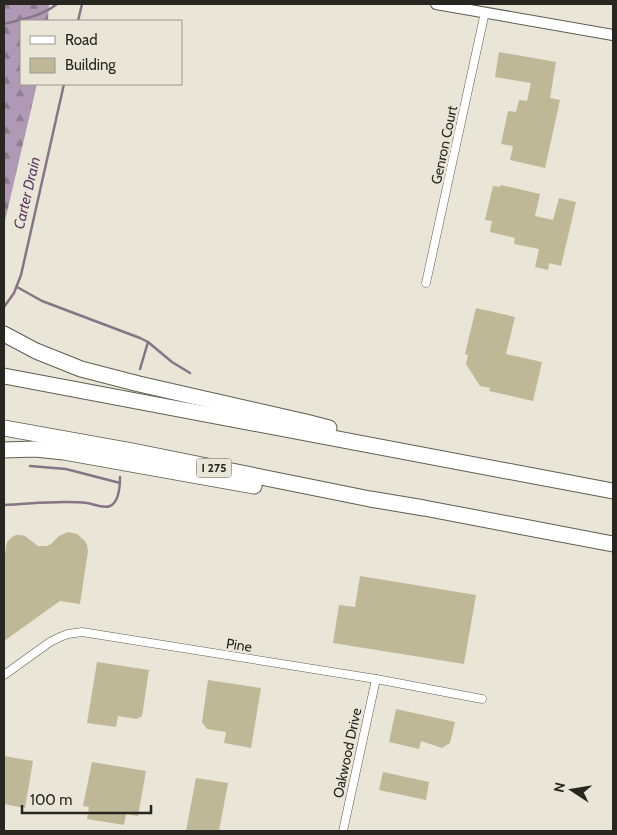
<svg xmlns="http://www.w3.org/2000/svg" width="617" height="835" font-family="Cabin,sans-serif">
<defs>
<pattern id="forest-firs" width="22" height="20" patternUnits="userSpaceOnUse" patternTransform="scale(1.25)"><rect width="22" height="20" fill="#af99b4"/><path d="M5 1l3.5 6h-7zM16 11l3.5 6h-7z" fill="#8e7d92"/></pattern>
</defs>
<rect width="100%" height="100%" fill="#e9e5d7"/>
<polygon fill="url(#forest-firs)" points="4,4 49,4 48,21 21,21 21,84 37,84 4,225"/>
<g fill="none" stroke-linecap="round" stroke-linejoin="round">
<g stroke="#867586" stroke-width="2.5">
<polyline points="78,21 82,4"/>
<path d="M4 24C23 19 42 16 57 4"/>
<polyline points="17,287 42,301 140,338 148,342 172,362 190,373"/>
<polyline points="4,307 14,293 21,275 64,84"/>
<polyline points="140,369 148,342"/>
<polyline points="30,466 66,469 120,483"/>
<path d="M4 505C31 504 59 500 87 503 94 504 103 509 110 506 119 502 120 485 120 477"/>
</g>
</g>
<g fill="#bfb897">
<polygon points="499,52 556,62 550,98 560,100 545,168 510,160 513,146 501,144 508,111 516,112 519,100 527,101 531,83 495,77"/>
<polygon points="501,185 540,194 535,216 553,220 559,198 576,202 561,266 549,263 548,270 535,267 539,249 514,244 515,238 490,232 492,221 485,220 493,186 500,187"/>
<polygon points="476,308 515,317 506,354 542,362 533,401 489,391 490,388 480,386 466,364 468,355 465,354"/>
<polygon points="68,532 77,534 85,541 87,545 88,551 80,604 60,601 4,641 4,560 7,542 12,537 16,535 20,535 25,536 34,543 38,546 47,546 51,544 59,536"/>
<polygon points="360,576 476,595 464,664 333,643 339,605 355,607"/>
<polygon points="97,662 149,670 142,716 137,719 118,716 116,727 87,723"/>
<polygon points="208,680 261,688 251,748 224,743 226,732 207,729 202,722"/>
<polygon points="396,709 455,722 450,743 442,748 421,741 419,749 389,742"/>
<polygon points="4,756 33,761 25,808 4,804"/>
<polygon points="92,762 146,771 138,816 126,814 124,825 87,819 89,807 83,806"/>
<polygon points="383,772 429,782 426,800 379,790"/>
<polygon points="196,778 228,783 219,831 186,831"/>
</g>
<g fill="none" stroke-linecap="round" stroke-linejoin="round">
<g stroke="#5f5d51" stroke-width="9">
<g id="minor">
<polyline points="426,283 485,12"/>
<polyline points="4,675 50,642 60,637 68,634 82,632 376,679 482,699"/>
<polyline points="343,831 376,679"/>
</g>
</g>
<g stroke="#5f5d51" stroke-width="12">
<polyline id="tertiary" points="436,4 613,35"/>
</g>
<g stroke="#5f5d51" stroke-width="17">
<g id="motorway">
<polyline points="4,334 36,351 81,369 139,384 306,422 329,428"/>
<polyline points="4,376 613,491"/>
<polyline points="4,428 132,451 370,499 424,508 613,544"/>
<polyline points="4,450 35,449 64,452 254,486"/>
</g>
</g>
<use href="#minor" stroke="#fff" stroke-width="8"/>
<use href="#tertiary" stroke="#fff" stroke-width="10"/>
<use href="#motorway" stroke="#fff" stroke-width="15"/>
</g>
<g text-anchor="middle" stroke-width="5" stroke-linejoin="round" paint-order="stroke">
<rect fill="#e9e5d7" stroke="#615f57" stroke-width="1" x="196.5" y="458.5" width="35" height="19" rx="4"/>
<g font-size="12" font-weight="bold" fill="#272620">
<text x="214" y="472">I 275</text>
</g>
<g font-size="14" fill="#272620" stroke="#e9e5d7">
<text transform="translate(444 145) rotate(-78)" y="5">Genron Court</text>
<text transform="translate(239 645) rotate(9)" y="5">Pine</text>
<text transform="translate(347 753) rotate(-78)" y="5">Oakwood Drive</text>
</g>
<g font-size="15" font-style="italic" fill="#5e3d65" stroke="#e9e5d7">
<text transform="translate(27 193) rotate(-77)" y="5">Carter Drain</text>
</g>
</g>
<rect width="617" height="835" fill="none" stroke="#272620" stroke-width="10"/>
<rect x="20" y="20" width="162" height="65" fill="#e9e5d7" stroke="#9b998e"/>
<rect x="30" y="36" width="25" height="8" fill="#ffffff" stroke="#9b998e"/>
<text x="65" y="45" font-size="15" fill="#272620">Road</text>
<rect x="30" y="58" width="25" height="15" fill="#bfb897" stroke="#9b998e"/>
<text x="65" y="70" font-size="15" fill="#272620">Building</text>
<g transform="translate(572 790) rotate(282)" stroke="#e9e5d7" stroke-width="4" paint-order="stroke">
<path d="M0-4L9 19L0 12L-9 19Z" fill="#272620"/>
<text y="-8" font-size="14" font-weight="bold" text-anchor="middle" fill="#272620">N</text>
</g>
<path d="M22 805v8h129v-8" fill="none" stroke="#272620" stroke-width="2.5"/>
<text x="30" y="805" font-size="15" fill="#272620" stroke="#e9e5d7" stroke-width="4" paint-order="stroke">100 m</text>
</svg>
